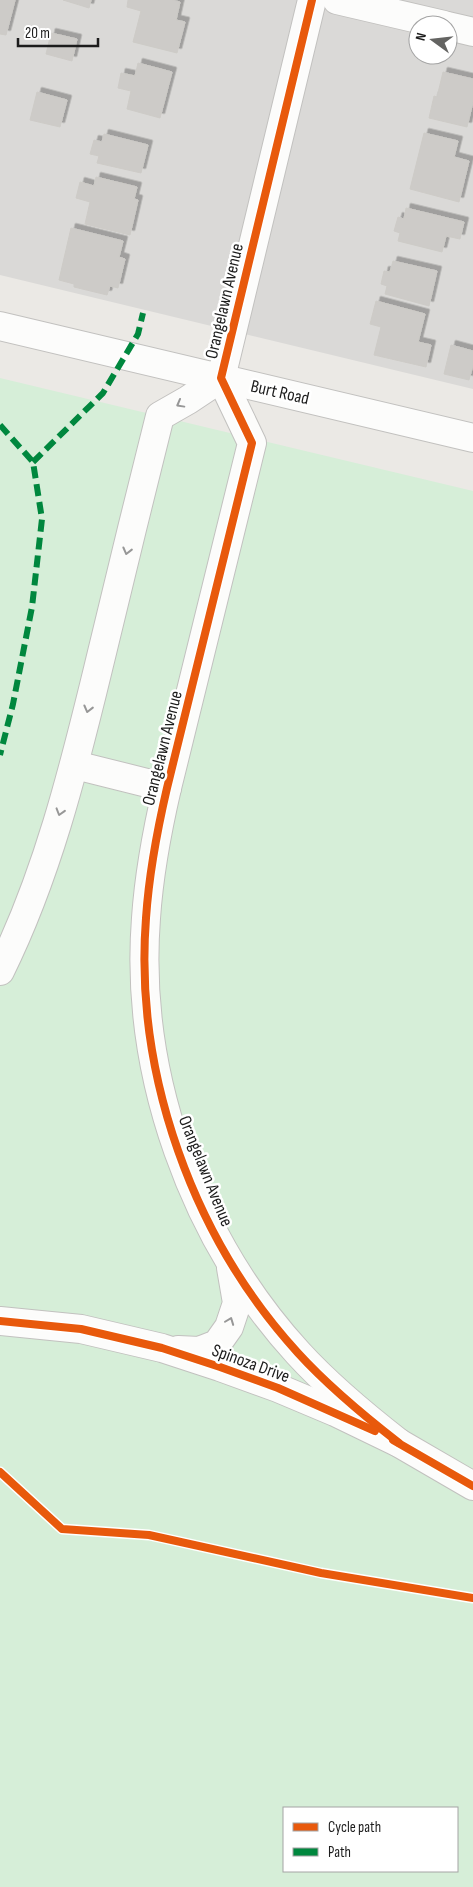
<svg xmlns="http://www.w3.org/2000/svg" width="473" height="1887" font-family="'Sofia Sans Condensed',sans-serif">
<defs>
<filter id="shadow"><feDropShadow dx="4.5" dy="-4.5" stdDeviation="0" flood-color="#0004"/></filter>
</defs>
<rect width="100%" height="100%" fill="#ebe9e5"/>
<path fill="#dad9d7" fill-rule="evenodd" d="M0 0H473V389L0 275ZM418 25H448V55H418Z"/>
<path fill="#d6eed8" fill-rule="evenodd" d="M0 378 473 491V1887H0ZM284 1808H457V1871H284Z"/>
<g fill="#cdcbc8" stroke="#cdcbc7" filter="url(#shadow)">
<polygon points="0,0 15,0 6,35 0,34"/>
<polygon points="63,0 91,0 89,8"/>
<polygon points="128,0 172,0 180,2 176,20 185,22 177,53 133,42 141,11 127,7"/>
<polygon points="51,33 77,39 72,61 46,54"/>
<polygon points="138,63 172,72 160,118 127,109 131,91 118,88 121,73 135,76"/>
<polygon points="443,72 473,79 473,102 467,127 429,118 434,96 437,97"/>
<polygon points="37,92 67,100 60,127 30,120"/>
<polygon points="424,133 458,141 454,157 469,161 459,202 410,189"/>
<polygon points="104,134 148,145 141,173 97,163 99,156 90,154 94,140 102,142"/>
<polygon points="96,177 137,187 134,199 138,200 130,235 85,224 90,202 76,198 80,182 94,186"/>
<polygon points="406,208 464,222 460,239 446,236 442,252 398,241 400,233 394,231 398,217 404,219"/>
<polygon points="71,228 123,241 119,257 125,259 118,288 110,286 107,295 74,287 74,284 59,280"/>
<polygon points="393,261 437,271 429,306 385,294 387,286 381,284 384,271 390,272"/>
<polygon points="376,301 425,314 418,342 431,345 426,367 374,355 381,327 370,324"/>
<polygon points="451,345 473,351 473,365 469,380 444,374"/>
</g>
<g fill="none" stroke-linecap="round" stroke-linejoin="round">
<g stroke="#c2c1bf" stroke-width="30">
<g id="minor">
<path d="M312 0 221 378 252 443 167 788C157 831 149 874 146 918 134 1074 193 1238 298 1353 329 1387 363 1415 399 1443"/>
<polyline points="337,0 444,25"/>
<polyline points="448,26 473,32"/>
<polyline points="0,326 473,438"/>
<polyline points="75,765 167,788"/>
<path d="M0 971C47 876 73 772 98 669 118 585 139 500 160 416L188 400 221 378"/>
<polyline points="0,1321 81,1329 162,1348 220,1367 278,1388 335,1412 399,1443 473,1486"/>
<polyline points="178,1350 199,1351 217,1344 229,1327 237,1303 231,1268"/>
</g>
</g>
<use href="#minor" stroke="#fcfcfb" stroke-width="28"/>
<g stroke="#00873e" stroke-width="6" stroke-dasharray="12 6" stroke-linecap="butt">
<polyline points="0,425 33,462 42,519 32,607 13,704 0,755"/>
<polyline points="33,462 103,393 138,334 143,313"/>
</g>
<g stroke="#fff" stroke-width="11">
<g id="cycleway">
<path d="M312 0 221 378 252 443 167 788C157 831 149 874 146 918 134 1074 193 1238 298 1353 329 1387 363 1415 399 1443"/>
<polyline points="0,1321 81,1329 162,1348 220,1367 278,1388 375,1431"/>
<polyline points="393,1440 473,1486"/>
<polyline points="0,1472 62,1529 149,1535 321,1573 473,1598"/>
</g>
</g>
<use href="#cycleway" stroke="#e8590c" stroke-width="8"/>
</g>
<defs><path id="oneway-chevron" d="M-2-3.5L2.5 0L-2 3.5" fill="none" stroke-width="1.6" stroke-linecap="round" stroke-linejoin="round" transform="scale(1.25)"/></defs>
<g stroke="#979797">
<use href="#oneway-chevron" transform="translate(180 404) rotate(151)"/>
<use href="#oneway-chevron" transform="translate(127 551) rotate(104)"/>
<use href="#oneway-chevron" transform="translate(88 709) rotate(104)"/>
<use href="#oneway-chevron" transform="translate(60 812) rotate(107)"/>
<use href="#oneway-chevron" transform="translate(230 1321) rotate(-69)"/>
</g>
<g text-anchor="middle" stroke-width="5" stroke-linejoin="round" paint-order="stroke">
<g font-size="18" fill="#1c1c1c" stroke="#fff">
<text transform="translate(224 301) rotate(-77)" y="6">Orangelawn Avenue</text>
<text transform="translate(280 392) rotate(13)" y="6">Burt Road</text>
<text transform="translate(162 748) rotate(-76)" y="6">Orangelawn Avenue</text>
<text transform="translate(206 1171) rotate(68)" y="6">Orangelawn Avenue</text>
<text transform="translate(251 1363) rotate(20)" y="6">Spinoza Drive</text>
</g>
</g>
<rect x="283" y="1807" width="175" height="65" fill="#ffffff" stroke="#a4a4a4"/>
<rect x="293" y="1823" width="25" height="8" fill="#e8590c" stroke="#a4a4a4"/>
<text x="328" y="1832" font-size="15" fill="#1c1c1c">Cycle path</text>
<rect x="293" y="1848" width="25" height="8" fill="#00873e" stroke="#a4a4a4"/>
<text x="328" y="1857" font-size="15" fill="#1c1c1c">Path</text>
<g transform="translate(433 40) rotate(285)"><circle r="24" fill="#ffffff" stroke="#a4a4a4"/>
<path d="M0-4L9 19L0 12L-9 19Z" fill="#646462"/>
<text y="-8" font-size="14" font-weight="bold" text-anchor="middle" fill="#1c1c1c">N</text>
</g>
<path d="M18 38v8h80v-8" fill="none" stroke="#1c1c1c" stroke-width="2.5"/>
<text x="25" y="38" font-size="15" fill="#1c1c1c" stroke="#ffffff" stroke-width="4" paint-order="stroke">20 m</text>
</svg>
